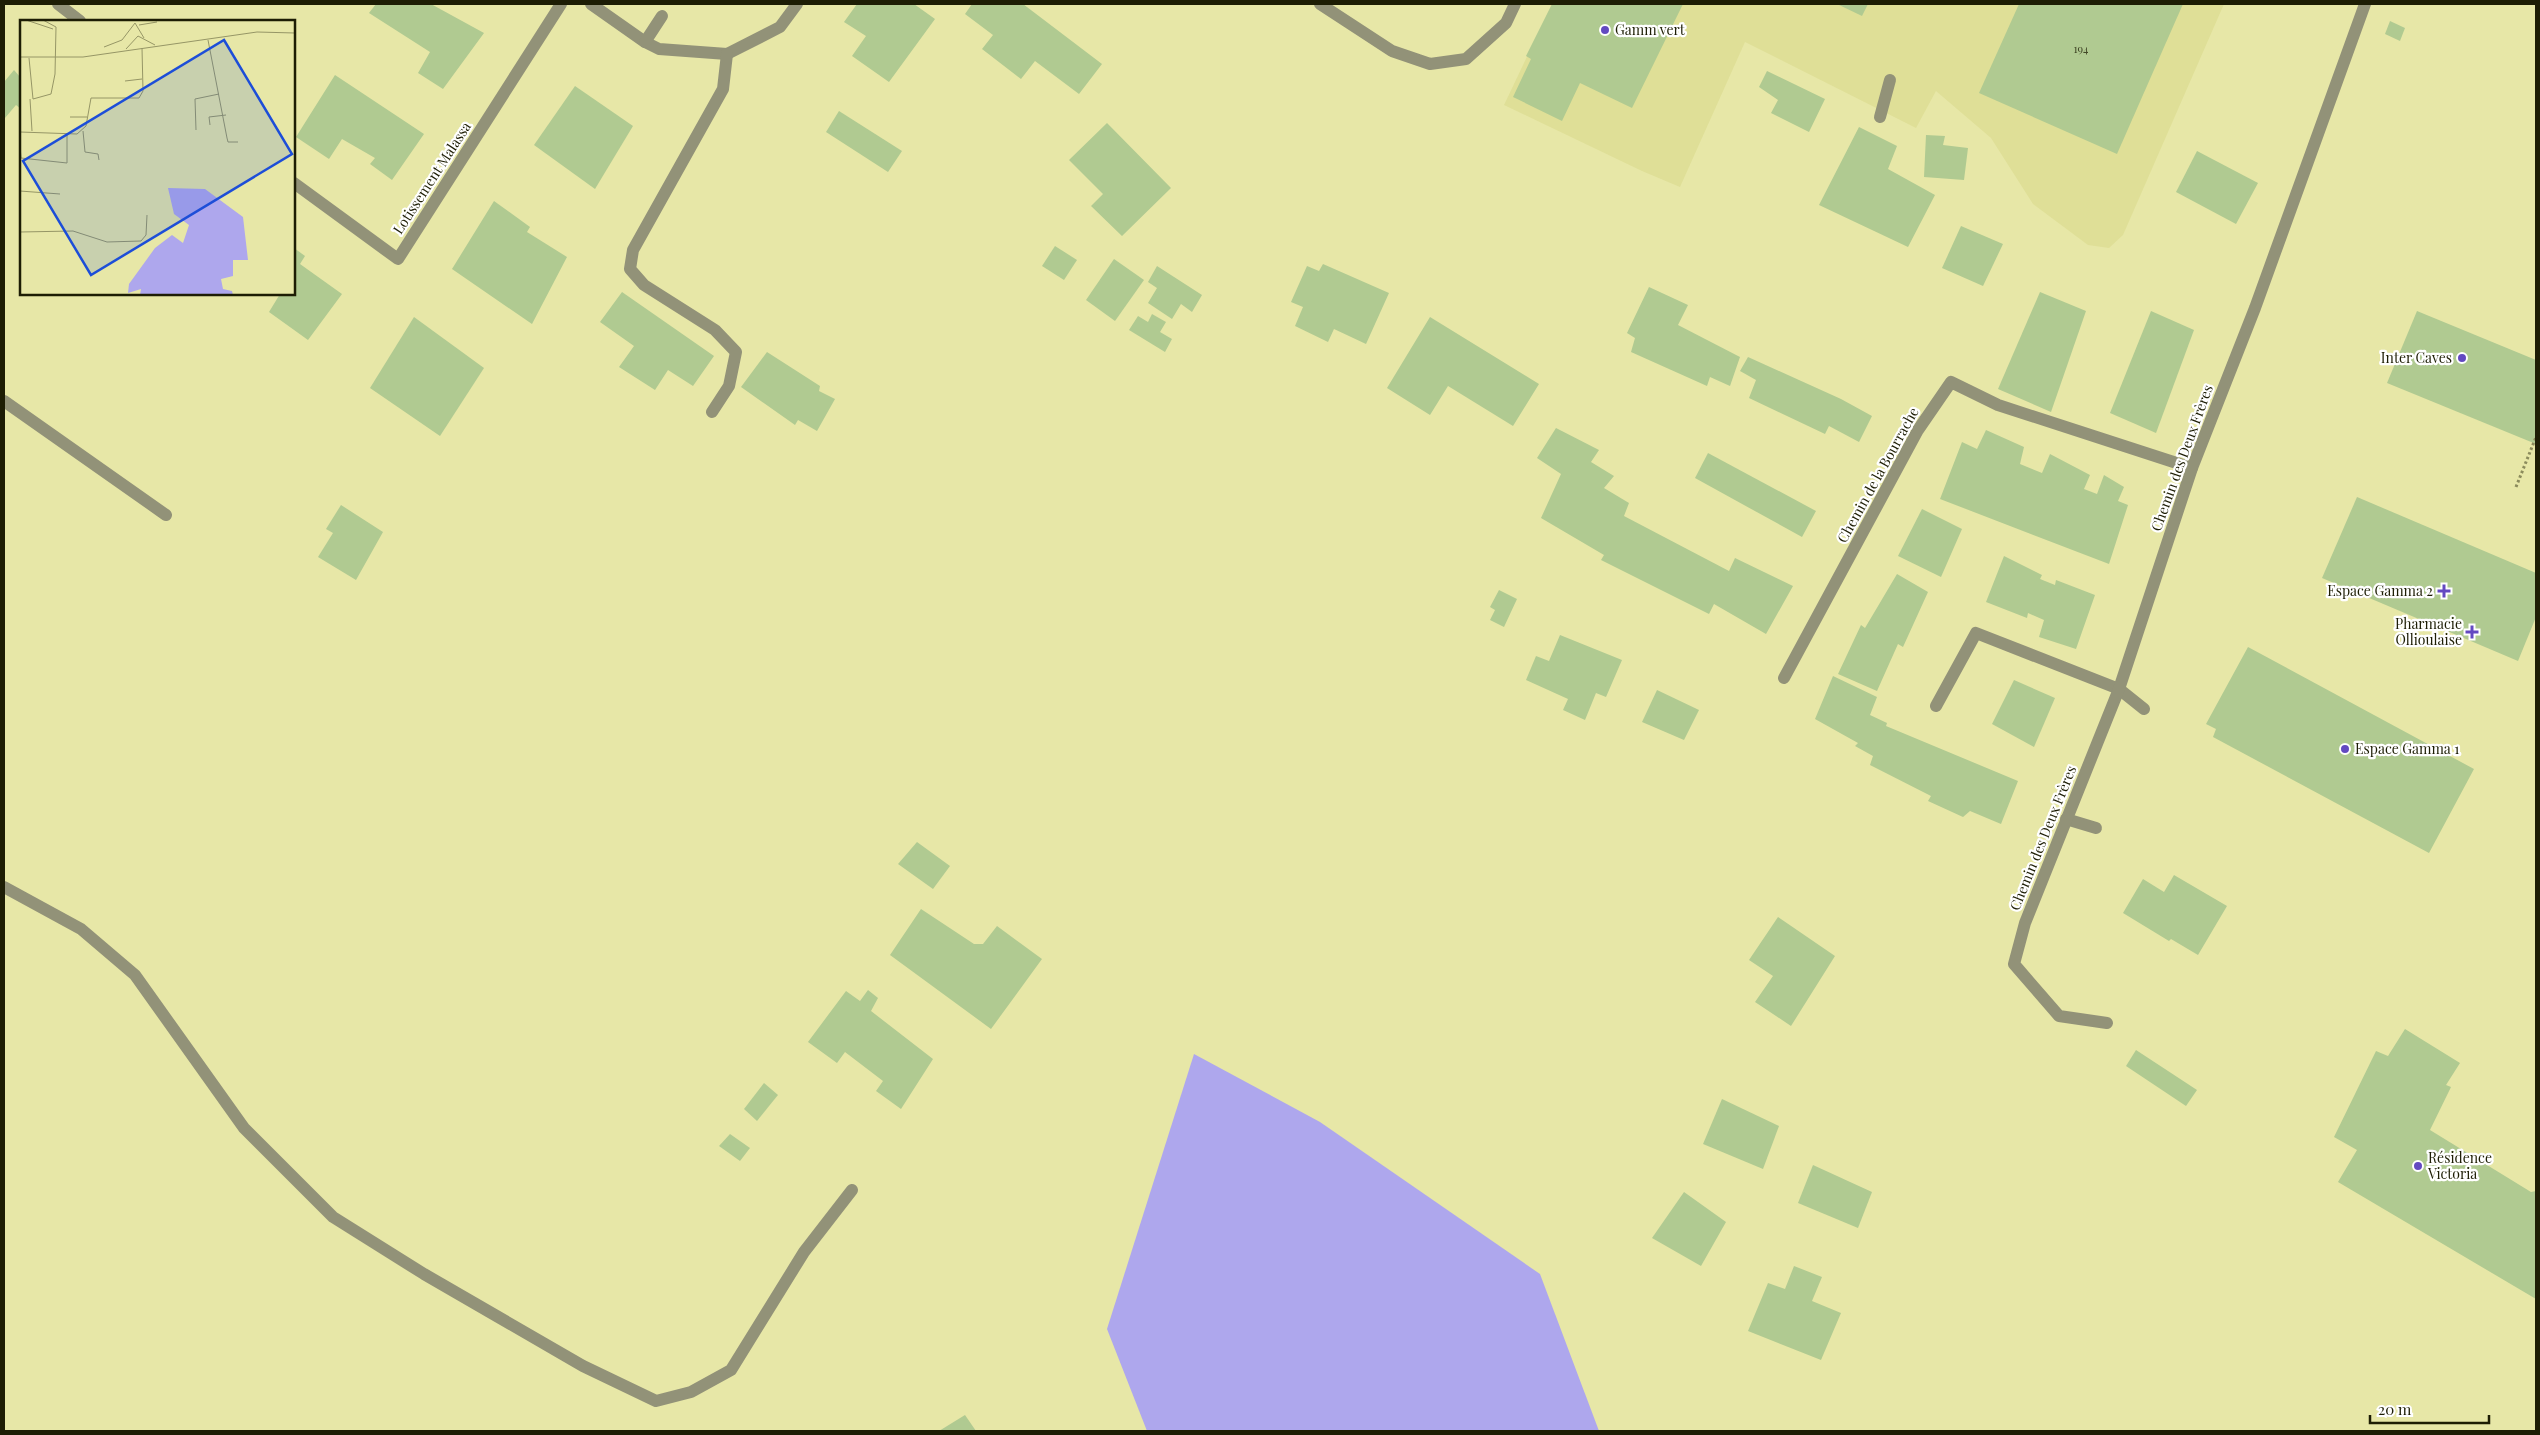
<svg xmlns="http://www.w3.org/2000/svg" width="2540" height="1435" font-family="'Playfair Display',serif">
<rect width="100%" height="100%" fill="#e7e7a7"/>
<polygon fill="#dfdf97" points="1552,4 2224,4 2123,235 2109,248 2088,245 2033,204 1991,138 1936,91 1916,128 1745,42 1680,187 1642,171 1504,105"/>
<polygon fill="#aea7ed" points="1194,1054 1320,1122 1540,1274 1599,1431 1147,1431 1107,1329"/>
<g fill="#b0ca91">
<polygon points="376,4 431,4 484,33 443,89 418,73 430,52 369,13"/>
<polygon points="857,4 914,4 935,19 889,82 852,56 866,36 844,22"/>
<polygon points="972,4 1023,4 1102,64 1079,94 1035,61 1021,79 982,49 993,35 965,14"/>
<polygon points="1552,4 1683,4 1632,108 1580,83 1562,121 1513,97 1531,59 1526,56"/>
<polygon points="1837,4 1868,4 1862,16"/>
<polygon points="2019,4 2183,4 2117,154 1979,93"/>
<polygon points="2390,21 2405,28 2400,41 2385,34"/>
<polygon points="14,70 21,78 21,109 16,105 5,118 4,82"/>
<polygon points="1767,71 1825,99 1809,132 1771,113 1778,100 1759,87"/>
<polygon points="335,75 424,134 392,180 370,164 375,158 342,139 329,159 296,137"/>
<polygon points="575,86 633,126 595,189 534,145"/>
<polygon points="839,111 902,151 888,172 826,132"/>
<polygon points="1107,123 1171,188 1122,236 1091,206 1103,194 1069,160"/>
<polygon points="1859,127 1897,146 1888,169 1935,195 1908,247 1819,205"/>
<polygon points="1926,135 1945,136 1943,145 1968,148 1964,180 1924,177"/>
<polygon points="2197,151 2258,183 2236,224 2176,192"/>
<polygon points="494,201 530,227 527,232 567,257 532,324 452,269"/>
<polygon points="1961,226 2003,244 1983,286 1942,268"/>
<polygon points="1055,246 1077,260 1064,280 1042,266"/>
<polygon points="294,248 305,256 300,264 342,294 308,340 269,312 280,294 294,294"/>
<polygon points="1114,259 1144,280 1115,321 1086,300"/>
<polygon points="1323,264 1389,293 1366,344 1334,329 1328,342 1295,326 1303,307 1291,302 1307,266 1319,271"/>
<polygon points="1157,266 1202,295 1192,312 1181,304 1172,319 1148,303 1157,288 1148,282"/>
<polygon points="1649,287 1688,305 1678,325 1740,357 1730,386 1710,377 1707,386 1631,352 1635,338 1627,333"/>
<polygon points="622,292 714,356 693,386 668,370 655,390 619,367 634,346 600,322"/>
<polygon points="2040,292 2086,311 2051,412 1998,389"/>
<polygon points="2151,311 2194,330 2156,433 2110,413"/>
<polygon points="2417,311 2536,360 2536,444 2387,383"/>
<polygon points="1152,314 1166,322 1160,332 1172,339 1165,352 1129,330 1138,316 1148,322"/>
<polygon points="414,317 484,368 440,436 370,388"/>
<polygon points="1430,317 1539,384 1513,426 1448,386 1430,415 1387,388"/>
<polygon points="767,352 820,386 819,391 835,399 817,431 798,420 795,425 741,387"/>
<polygon points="1748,357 1841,399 1872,416 1859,442 1829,426 1825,434 1749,398 1756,380 1740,371"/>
<polygon points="1556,428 1599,450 1591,462 1614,476 1604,488 1629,503 1624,516 1729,571 1735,558 1793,586 1766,634 1714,604 1709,614 1601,560 1604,555 1541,518 1561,474 1537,458"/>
<polygon points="1986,430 2024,447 2020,464 2042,473 2050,454 2090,475 2084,489 2097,494 2104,475 2124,487 2118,501 2128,505 2109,564 1940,499 1962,442 1977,449"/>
<polygon points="1708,453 1816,511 1802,537 1695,478"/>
<polygon points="2357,497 2536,573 2536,617 2518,661 2322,578"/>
<polygon points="341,505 383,532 356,580 318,557 333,533 326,529"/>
<polygon points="1922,509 1962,529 1941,577 1898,556"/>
<polygon points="2004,556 2042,575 2040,579 2055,585 2056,580 2095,595 2076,649 2039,637 2044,620 2028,613 2027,618 1986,602"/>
<polygon points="1897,574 1928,592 1903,647 1898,644 1877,691 1838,674 1861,625 1865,628"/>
<polygon points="1499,590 1517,599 1504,627 1490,620 1495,610 1490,607"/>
<polygon points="1560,635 1622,660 1606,697 1596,693 1585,720 1563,710 1568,699 1526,680 1536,656 1549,661"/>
<polygon points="2248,647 2474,769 2429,853 2213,737 2216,729 2206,724"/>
<polygon points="1833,676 1877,697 1870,715 1887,723 1886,726 2018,781 2001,824 1970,811 1963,817 1928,801 1931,796 1870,765 1873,756 1855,746 1858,743 1815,719"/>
<polygon points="2014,680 2055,698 2034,747 1992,724"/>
<polygon points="1657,690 1699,710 1684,740 1642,722"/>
<polygon points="917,842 950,866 933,889 898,864"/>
<polygon points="2174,875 2227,906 2198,955 2171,939 2169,941 2123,913 2143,879 2164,892"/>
<polygon points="921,909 974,944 983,944 997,926 1042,959 991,1029 890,955"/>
<polygon points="1778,917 1835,956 1791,1026 1755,1002 1773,976 1749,960"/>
<polygon points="868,990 878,998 871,1011 933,1059 901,1109 876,1091 883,1081 845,1052 837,1063 808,1042 846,991 860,1001"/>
<polygon points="2405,1029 2460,1063 2446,1085 2451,1087 2430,1130 2531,1192 2536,1191 2536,1299 2338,1182 2357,1150 2334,1137 2376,1051 2388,1056"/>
<polygon points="2136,1050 2197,1090 2186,1106 2126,1066"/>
<polygon points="764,1083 778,1095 757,1121 744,1109"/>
<polygon points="1722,1099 1779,1126 1763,1169 1703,1144"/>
<polygon points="730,1134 750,1148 740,1161 719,1146"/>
<polygon points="1813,1165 1872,1192 1858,1228 1798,1203"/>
<polygon points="1684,1192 1726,1222 1701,1266 1652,1238"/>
<polygon points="1794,1266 1822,1277 1812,1301 1841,1313 1821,1360 1748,1331 1768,1283 1785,1289"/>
<polygon points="965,1415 976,1431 939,1431"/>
</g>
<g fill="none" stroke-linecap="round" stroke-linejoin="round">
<polyline stroke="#8b8b5c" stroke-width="3" stroke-dasharray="2.5 2.5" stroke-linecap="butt" points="2516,487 2536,437"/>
<g stroke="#929278" stroke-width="12">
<polyline points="58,4 80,21"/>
<polyline points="591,4 645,42 659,49 727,54 780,27 797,4"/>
<polyline points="1320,4 1392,51 1430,64 1466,59 1506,23 1515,4"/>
<polyline points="645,42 662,16"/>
<polyline points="1880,117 1890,80"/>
<polyline points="294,183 398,259 561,4"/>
<polyline points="4,401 166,515"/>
<polyline points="712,412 729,386 736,352 715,330 644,285 630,269 633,250 723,89 727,54"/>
<polyline points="1784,678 1918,430 1951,382 1998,405 2192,468"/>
<polyline points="1936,706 1976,633 2119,689 2144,709"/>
<polyline points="2066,819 2096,828"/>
<polyline points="4,887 81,929 135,975 244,1128 333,1217 424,1274 583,1366 656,1401 691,1392 731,1370 804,1252 852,1190"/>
<polyline points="2107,1023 2059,1016 2014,964 2025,923 2119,689 2192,468 2255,308 2365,4"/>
</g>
</g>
<g fill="#6349c1" stroke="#fff" stroke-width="2">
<circle cx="1605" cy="30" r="5"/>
<circle cx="2462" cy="358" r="5"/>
<path d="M2441.5 583.5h5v5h5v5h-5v5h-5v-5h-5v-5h5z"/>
<path d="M2469.5 624.5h5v5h5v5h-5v5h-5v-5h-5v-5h5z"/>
<circle cx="2345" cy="749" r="5"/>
<circle cx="2418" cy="1166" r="5"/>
</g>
<g text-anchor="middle" stroke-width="4.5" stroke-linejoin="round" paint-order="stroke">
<g font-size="11" fill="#424827">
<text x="2081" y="53">194</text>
</g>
<g font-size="14" fill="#1d1d04" stroke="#fff" text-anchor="start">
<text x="1615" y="35">Gamm vert</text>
<text x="2452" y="363" text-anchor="end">Inter Caves</text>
<text x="2433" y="596" text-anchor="end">Espace Gamma 2</text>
<text x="2462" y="629" text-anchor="end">Pharmacie<tspan x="2462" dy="16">Ollioulaise</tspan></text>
<text x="2355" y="754">Espace Gamma 1</text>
<text x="2428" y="1163">Résidence<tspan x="2428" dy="16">Victoria</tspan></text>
</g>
<g font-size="14" fill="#1d1d04" stroke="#fff">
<text transform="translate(432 178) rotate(-57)" y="5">Lotissement Malassa</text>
<text transform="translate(2182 458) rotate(-70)" y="5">Chemin des Deux Frères</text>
<text transform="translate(1878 475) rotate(-61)" y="5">Chemin de la Bourrache</text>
<text transform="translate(2043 838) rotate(-68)" y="5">Chemin des Deux Frères</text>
</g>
</g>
<g transform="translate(20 20)">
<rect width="275" height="275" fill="#e7e7a7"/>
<path d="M148 168 185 169 223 197 228 240H213V256L201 259 203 269 212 271 213 275H120L121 269 108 273 109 264 135 228 152 215 163 223 169 205 154 194Z" fill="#aea7ed"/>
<path fill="none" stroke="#969666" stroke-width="1" d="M6 0 33 9M119 5 137 2M188 20 207 118 208 122H218M84 27 102 20 115 3 124 18M106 29 118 16 135 25M0 37H63L237 12 275 13M9 38 13 79 31 74 35 54 36 7 23 0M105 61 122 59M10 79 12 111M50 97H67M190 105 189 97 206 95M176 110 175 79 199 74M63 111 65 132 78 134 79 140M0 112 57 114 66 106 71 78H119L123 71 122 28M0 126 1 138 47 143V113M0 171 40 174M0 212 53 211 87 222 121 221 126 215 127 195"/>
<path fill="#1d4ed8" fill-opacity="0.15" stroke="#1d4ed8" stroke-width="2.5" d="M204 20 272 134 71 255 3 141Z"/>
<rect width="275" height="275" fill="none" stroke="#1d1d04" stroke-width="2.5"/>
</g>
<rect width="2540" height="1435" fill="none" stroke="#1d1d04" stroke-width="10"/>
<path d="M2370 1415v8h119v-8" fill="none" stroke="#1d1d04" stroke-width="2.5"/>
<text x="2378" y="1415" font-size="15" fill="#1d1d04" stroke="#ffffff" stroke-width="4" paint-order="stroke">20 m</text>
</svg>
